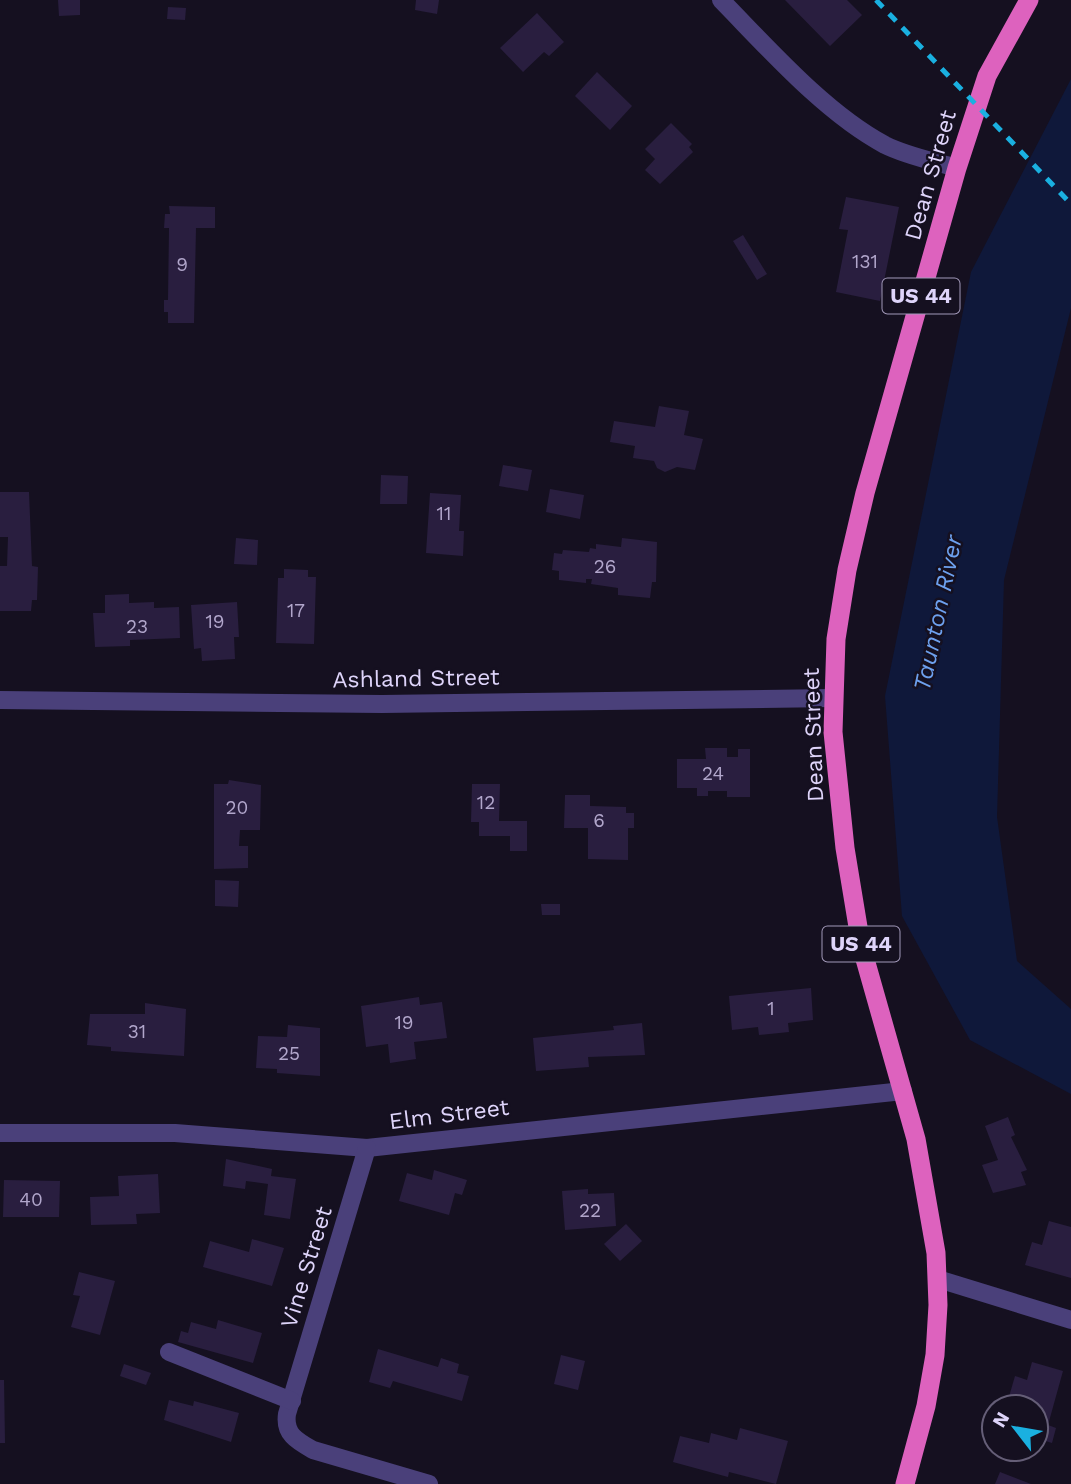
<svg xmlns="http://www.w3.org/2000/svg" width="1071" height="1484" font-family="'Work Sans',sans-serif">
<rect width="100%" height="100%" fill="#151020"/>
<polygon fill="#0f183a" points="1071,79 1071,308 1004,580 997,817 1017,961 1071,1009 1071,1094 970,1040 902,916 885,696 971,272"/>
<g fill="#291e3f">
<polygon points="58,0 80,0 80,15 59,16"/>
<polygon points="416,0 439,0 437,14 415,10"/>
<polygon points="785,0 847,0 862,15 830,46"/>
<polygon points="168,7 186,8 185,20 167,19"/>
<polygon points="537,13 564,42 549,56 544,52 523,72 500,48"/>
<polygon points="597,72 632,106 610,130 575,96"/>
<polygon points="671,123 692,144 689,147 693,152 660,184 645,170 655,159 645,149"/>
<polygon points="846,197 899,207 880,301 836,292 848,230 839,229"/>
<polygon points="169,206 215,207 215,228 196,228 194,323 168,323 168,312 164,312 164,300 168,300 169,228 164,228 165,214 170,214"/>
<polygon points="743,235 767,274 757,280 733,241"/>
<polygon points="659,406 689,411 684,435 703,439 695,470 677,467 665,472 657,468 654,461 633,458 635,446 610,442 614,421 655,427"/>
<polygon points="503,465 532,470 528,491 499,486"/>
<polygon points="381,475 408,476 407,504 380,504"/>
<polygon points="550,489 584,495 580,519 546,512"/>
<polygon points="0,492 29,492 32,566 38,567 37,600 32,600 31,611 0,611 0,566 7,566 8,537 0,537"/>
<polygon points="430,493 461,495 459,531 464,531 463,556 426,553"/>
<polygon points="236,538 258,540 257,565 234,564"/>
<polygon points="622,538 657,542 656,582 652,582 650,598 618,595 618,588 591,584 592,579 586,579 586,583 559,580 559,571 552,570 554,553 562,554 563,550 589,552 590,548 596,549 596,544 621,547"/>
<polygon points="284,569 308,570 308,577 316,577 314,644 276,643 278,578 284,578"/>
<polygon points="129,594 129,603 154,602 154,608 179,607 180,638 130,640 130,646 95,647 93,613 105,613 105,595"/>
<polygon points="237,602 239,637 234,637 235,659 202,661 201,648 194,649 191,605"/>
<polygon points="705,748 727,748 727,757 738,757 738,749 750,749 750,797 727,797 727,791 708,791 708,796 697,796 697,788 677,788 677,759 706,759"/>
<polygon points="229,780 261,785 260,830 240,830 239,846 248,846 248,868 214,869 214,784 228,784"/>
<polygon points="472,784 500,784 499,821 527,821 527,851 510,851 510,836 479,836 479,822 471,822"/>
<polygon points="565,795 590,795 590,806 626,807 626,813 634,813 634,828 628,828 628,860 588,859 588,828 564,828"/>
<polygon points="215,880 239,881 238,907 215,906"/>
<polygon points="541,904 560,904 560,915 542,915"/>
<polygon points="811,988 813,1020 788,1023 789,1032 759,1035 758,1027 732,1030 729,996"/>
<polygon points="419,997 420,1005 442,1002 447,1038 414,1042 416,1059 390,1063 388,1044 366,1047 361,1006"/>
<polygon points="145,1003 186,1009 184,1056 111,1051 111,1047 87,1045 90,1014 145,1014"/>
<polygon points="642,1023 645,1055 588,1057 589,1067 536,1071 533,1038 614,1030 613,1026"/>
<polygon points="288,1025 320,1028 320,1076 277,1073 277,1069 256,1068 258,1036 287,1037"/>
<polygon points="1008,1117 1015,1135 1011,1137 1027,1170 1021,1172 1026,1185 993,1193 982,1165 998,1160 985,1126"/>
<polygon points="226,1159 272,1169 271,1176 296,1179 290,1219 264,1215 268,1184 246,1181 245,1189 223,1186"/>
<polygon points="434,1170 467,1180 462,1195 455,1193 449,1215 399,1201 407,1173 432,1180"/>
<polygon points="158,1174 160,1213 136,1214 137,1224 91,1225 90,1197 119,1196 118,1176"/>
<polygon points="4,1180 60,1181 59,1217 3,1217"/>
<polygon points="588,1189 588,1194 614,1193 616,1226 565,1230 562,1191"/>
<polygon points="1049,1221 1071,1227 1071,1278 1025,1265 1032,1242 1042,1245"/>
<polygon points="626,1224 642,1241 620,1261 604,1244"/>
<polygon points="252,1239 284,1248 272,1286 203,1267 210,1241 249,1252"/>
<polygon points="79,1272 115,1281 100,1335 71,1327 80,1296 73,1295"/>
<polygon points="218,1320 262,1333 253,1363 178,1342 181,1331 188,1333 191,1322 216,1329"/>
<polygon points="378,1349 438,1367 441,1358 459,1364 457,1373 469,1376 462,1401 393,1381 390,1388 369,1382"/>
<polygon points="561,1355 585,1361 578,1390 554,1384"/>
<polygon points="1032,1362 1063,1371 1048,1425 1056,1428 1052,1443 1036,1438 1036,1407 1006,1407 1015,1376 1027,1380"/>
<polygon points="124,1364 151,1373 146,1385 120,1376"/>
<polygon points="0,1380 4,1380 5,1443 0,1443"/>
<polygon points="169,1400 193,1406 194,1401 239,1413 231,1442 164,1420"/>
<polygon points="740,1428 788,1441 776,1484 729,1472 728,1477 673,1462 680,1436 709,1443 711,1433 737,1440"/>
<polygon points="1000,1472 1031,1484 995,1484"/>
</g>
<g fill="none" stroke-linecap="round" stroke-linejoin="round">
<g stroke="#4a407a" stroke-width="18">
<polyline points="0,700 382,704 832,698"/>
<polyline points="0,1133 175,1133 367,1148 903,1091"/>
<path d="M367 1148 287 1414C284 1434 297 1441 313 1450L429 1484"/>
<polyline points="938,1279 1071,1320"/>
<polyline points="169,1352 292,1401"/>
</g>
<path stroke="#4a407a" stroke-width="18" d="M721 0C768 48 825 113 885 145 907 156 933 161 957 168"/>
<polyline stroke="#dd62be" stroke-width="19" points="905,1484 926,1406 935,1355 938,1305 936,1253 916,1139 861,945 845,848 833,732 836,639 847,570 865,493 957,168 987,76 1029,0"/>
<polyline stroke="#1ab0e0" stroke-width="5" stroke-dasharray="10 9" stroke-linecap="butt" points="876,0 1071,204"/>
</g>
<g text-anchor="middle" stroke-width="5" stroke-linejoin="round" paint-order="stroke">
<g font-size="19" fill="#b1a6cb">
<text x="865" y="268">131</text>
<text x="182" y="271">9</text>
<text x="444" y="520">11</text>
<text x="605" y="573">26</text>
<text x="296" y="617">17</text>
<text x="215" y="628">19</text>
<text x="137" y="633">23</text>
<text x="713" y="780">24</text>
<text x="486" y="809">12</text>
<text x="237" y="814">20</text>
<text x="599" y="827">6</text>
<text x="771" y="1015">1</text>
<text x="404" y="1029">19</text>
<text x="137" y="1038">31</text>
<text x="289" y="1060">25</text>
<text x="31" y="1206">40</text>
<text x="590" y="1217">22</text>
</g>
<g fill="#151020" stroke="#a299b9" stroke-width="2">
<rect x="882.5" y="278.5" width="77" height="35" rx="5"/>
<rect x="822.5" y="926.5" width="77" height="35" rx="5"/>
</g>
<g font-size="21" font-weight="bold" fill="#ded4fa">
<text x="921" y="303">US 44</text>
<text x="861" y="951">US 44</text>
</g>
<g font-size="23" fill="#ded4fa" stroke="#151020">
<text transform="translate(930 175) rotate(-74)" y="8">Dean Street</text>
<text transform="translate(416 678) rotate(-1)" y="8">Ashland Street</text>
<text transform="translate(813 735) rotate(-92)" y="8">Dean Street</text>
<text transform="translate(449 1114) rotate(-7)" y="8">Elm Street</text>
<text transform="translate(306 1267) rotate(-73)" y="8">Vine Street</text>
</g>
<g font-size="24" font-style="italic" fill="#6da0ee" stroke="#151020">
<text transform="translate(938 613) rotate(-78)" y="8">Taunton River</text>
</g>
</g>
<g transform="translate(1015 1428) rotate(301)"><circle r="33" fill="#151020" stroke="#655e77" stroke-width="2"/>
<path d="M0-5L12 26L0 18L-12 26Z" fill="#1ab0e0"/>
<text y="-10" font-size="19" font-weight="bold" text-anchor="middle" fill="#ded4fa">N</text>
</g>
</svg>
